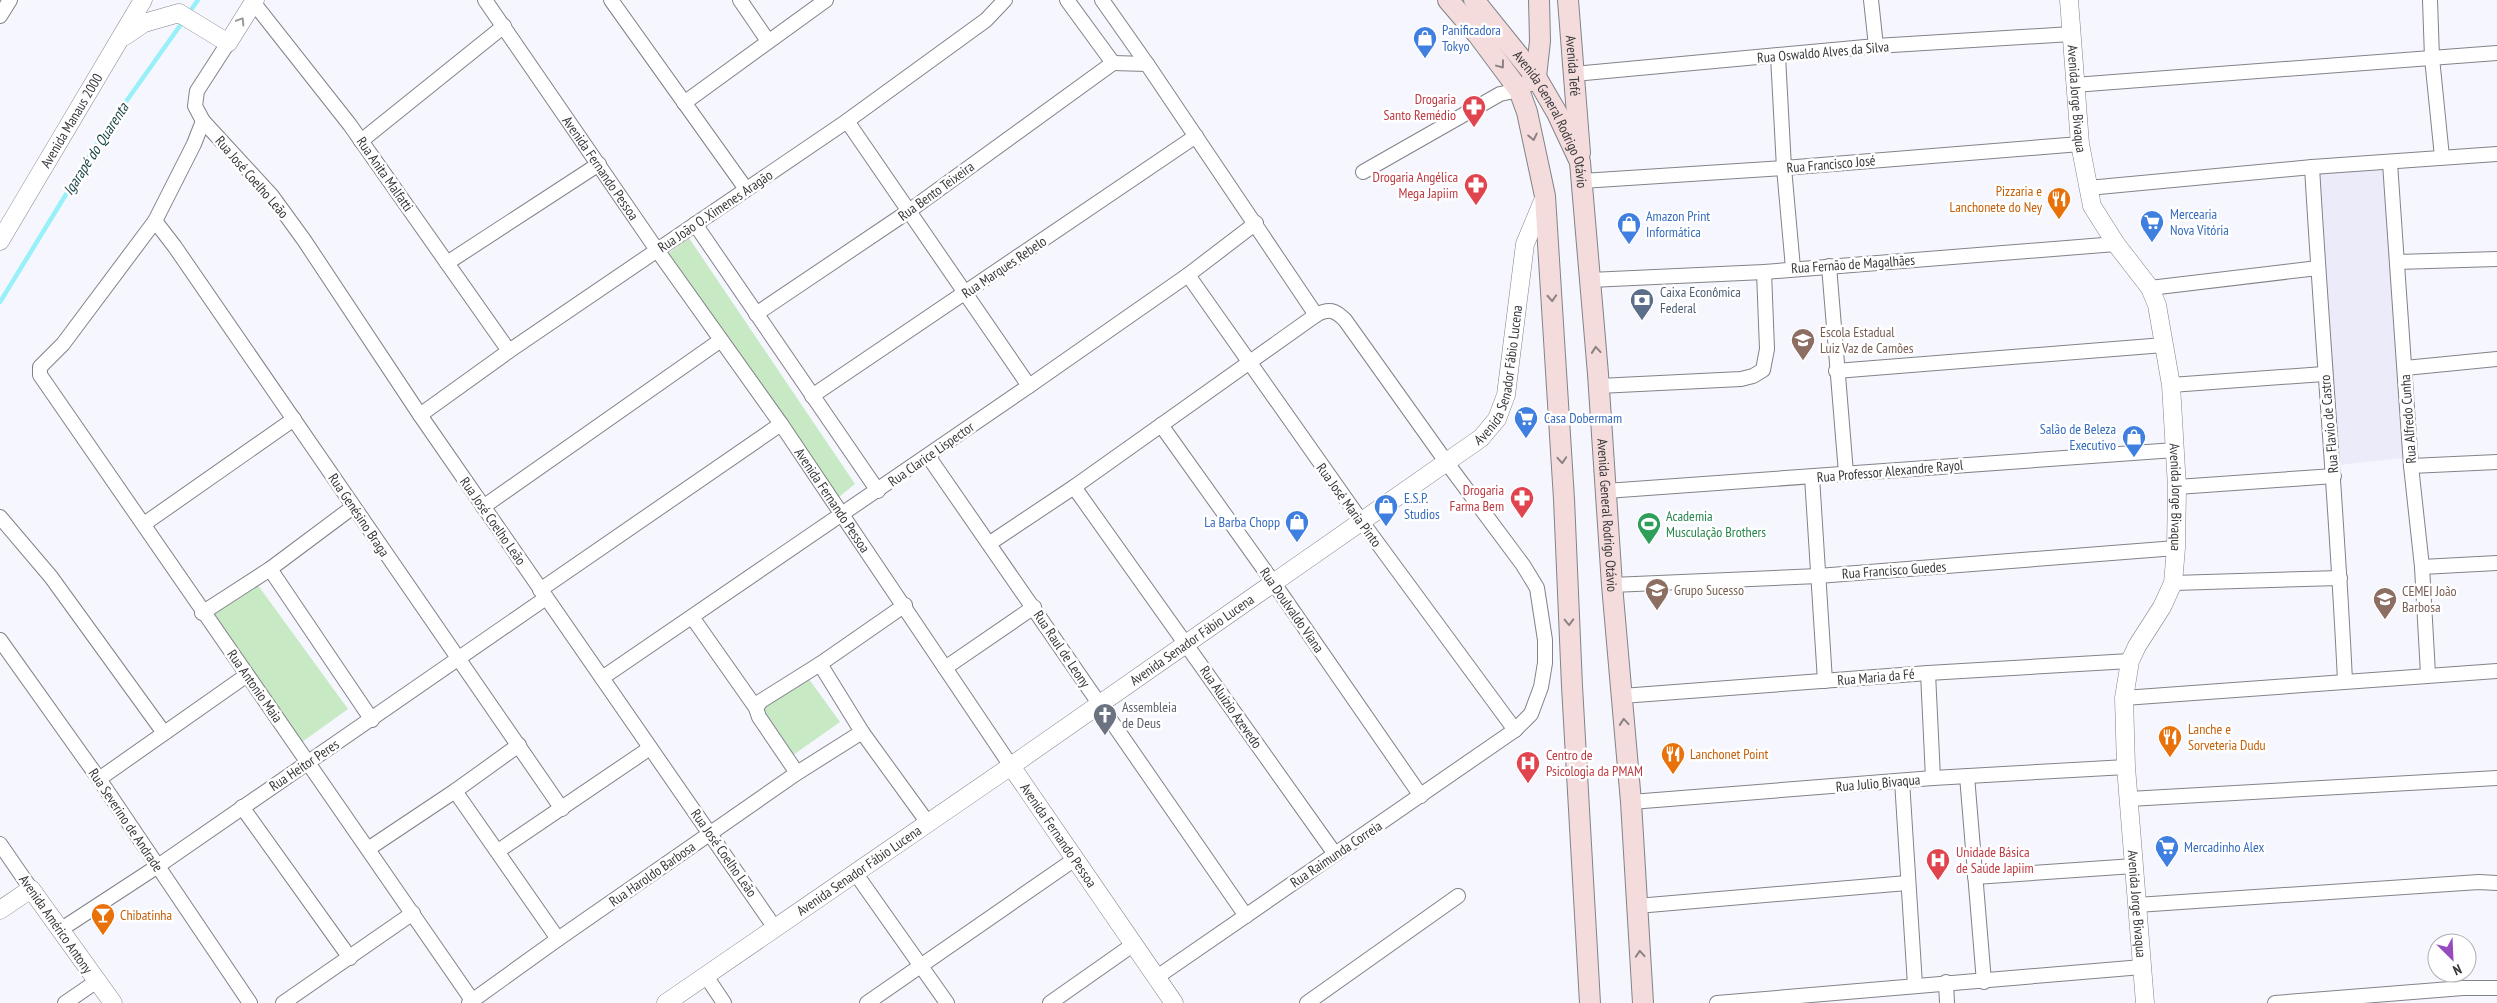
<svg xmlns="http://www.w3.org/2000/svg" width="2497" height="1003" font-family="'PT Sans Narrow',sans-serif">
<rect width="100%" height="100%" fill="#f6f6fe"/>
<polygon fill="#ebebfa" points="2384,166 2403,458 2339,465 2317,171"/>
<g fill="#c7e9c3">
<polygon points="689,238 855,484 839,497 669,253"/>
<polygon points="257,584 348,709 302,742 212,616"/>
<polygon points="806,675 840,722 793,755 761,709"/>
</g>
<g fill="none" stroke-linecap="round" stroke-linejoin="round">
<g stroke="#98f1f8" stroke-width="4.5">
<polyline points="188,14 198,0"/>
<polyline points="0,302 103,134 184,20"/>
</g>
<g stroke="#828289" stroke-width="16">
<g id="minor">
<path id="s1" d="M485 0 657 250 781 424 1011 766"/>
<polyline points="611,0 746,189"/>
<polyline points="740,0 768,41"/>
<polyline points="1067,0 1113,63"/>
<polyline points="1102,0 1147,64"/>
<polyline points="1871,0 1876,46"/>
<polyline points="2430,0 2432,58 2442,157"/>
<polyline points="253,2 350,125 509,351"/>
<polyline points="0,16 10,0"/>
<polyline points="228,43 197,91 195,106 203,121 194,144 155,221 63,344 40,367 40,375 474,1003"/>
<polyline points="1778,56 1784,168 1793,268"/>
<polyline points="1113,63 1147,64 1316,315"/>
<polyline points="1574,74 1876,46 2071,34"/>
<polyline points="2074,85 2497,53"/>
<polyline points="684,103 826,0"/>
<polyline points="203,121 272,196 304,240 420,415 775,928"/>
<polyline points="847,121 1029,386"/>
<polyline points="361,141 504,26"/>
<polyline points="2390,163 2411,466 2422,567 2428,674"/>
<path d="M2312 167C2322 339 2337 510 2345 681"/>
<polyline points="1363,172 1500,94 1519,90"/>
<polyline points="1582,181 1784,168 2080,144"/>
<polyline points="2088,188 2312,167 2497,154"/>
<polyline points="155,221 175,247 562,809"/>
<polyline points="695,224 878,491"/>
<polyline points="2397,262 2497,259"/>
<polyline points="447,263 599,164"/>
<polyline points="1829,266 1846,473"/>
<polyline points="1188,275 1362,522 1515,730"/>
<polyline points="1590,280 1764,272 2116,244"/>
<polyline points="2150,288 2318,268"/>
<polyline points="756,314 909,211 1113,63"/>
<polyline points="2405,368 2497,359"/>
<polyline points="1836,371 2164,345"/>
<polyline points="2171,385 2324,374"/>
<polyline points="1599,386 1741,379 1753,376 1763,370 1767,349 1764,272"/>
<polyline points="812,396 1196,136"/>
<polyline points="420,415 509,351 847,121 986,20 1005,0"/>
<polyline points="1161,425 1273,582 1421,796"/>
<polyline points="928,456 1246,916"/>
<polyline points="2411,466 2497,462"/>
<polyline points="1812,477 1825,681"/>
<polyline points="1074,487 1335,854"/>
<polyline points="2177,487 2334,476"/>
<polyline points="1606,491 2175,450"/>
<polyline points="483,507 721,340"/>
<polyline points="0,517 51,577 164,733"/>
<polyline points="144,524 294,419"/>
<path d="M990 543 1074 487 1316 315C1329 308 1335 310 1345 320L1447 463 1523 565 1537 588 1545 640V663L1541 687 1531 714 1515 730 1157 977"/>
<polyline points="2422,567 2497,563"/>
<polyline points="270,569 372,720"/>
<polyline points="2173,583 2340,578"/>
<polyline points="1612,585 1818,576 2176,548"/>
<polyline points="540,590 781,424"/>
<polyline points="202,613 270,569 353,507"/>
<polyline points="692,617 756,708 759,717 797,773"/>
<polyline points="0,640 99,779 250,1003"/>
<polyline points="820,664 862,732 928,823"/>
<polyline points="945,668 1034,607"/>
<polyline points="1928,673 1933,778"/>
<polyline points="602,678 1029,386 1188,275 1256,223"/>
<polyline points="1622,696 1928,673 2130,661"/>
<polyline points="2124,698 2497,671"/>
<polyline points="756,708 761,701 820,664 905,605"/>
<polyline points="1967,776 1984,982"/>
<polyline points="99,779 247,675"/>
<polyline points="1902,781 1915,985"/>
<polyline points="455,791 558,939"/>
<polyline points="2129,799 2497,778"/>
<polyline points="1631,802 1933,778 2126,767"/>
<polyline points="242,807 350,958"/>
<polyline points="0,844 31,889"/>
<polyline points="368,849 455,791 519,745"/>
<polyline points="498,851 650,748"/>
<polyline points="856,874 947,1003"/>
<polyline points="1975,877 2134,866"/>
<polyline points="2137,905 2479,882 2497,883"/>
<polyline points="1637,906 1907,883"/>
<polyline points="60,930 158,866 546,598"/>
<polyline points="706,976 724,1003"/>
<polyline points="1946,982 1947,1003"/>
<polyline points="65,1003 97,981"/>
<polyline points="283,1003 413,913"/>
<polyline points="469,1003 558,939 797,773 862,732"/>
<polyline points="867,1003 1075,859"/>
<polyline points="1050,1003 1134,944"/>
<polyline points="1307,1003 1458,896"/>
<polyline points="1717,1003 2142,967"/>
<polyline points="2275,1003 2463,988 2497,988"/>
</g>
</g>
<g stroke="#828289" stroke-width="19">
<g id="tertiary">
<path id="s2" d="M2069 0 2080 144 2092 206 2116 244 2150 288 2157 305 2171 385 2177 487 2176 548 2173 583 2162 607 2137 646 2130 661 2124 698 2126 767 2145 1003"/>
<polyline points="125,36 144,23 179,13 228,43 255,0"/>
<path id="s3" d="M0 241 143 0"/>
<path id="s4" d="M1011 766 1174 1003"/>
<polyline points="0,910 31,889 113,1003"/>
<path id="s5" d="M666 1003 1011 766 1481 438 1497 419 1506 395 1525 244 1545 196"/>
</g>
</g>
<g stroke="#828289" stroke-width="22">
<g id="secondary">
<polyline points="1448,0 1478,35 1519,90 1527,112 1545,196 1564,499 1572,686 1590,1003"/>
<path id="s6" d="M1474 0 1536 77 1557 113 1580 162 1598 374 1612 585 1631 802 1643 1003"/>
<path id="s7" d="M1568 0 1580 153"/>
<polyline points="1531,81 1536,77 1540,41 1539,0"/>
</g>
</g>
<use href="#minor" stroke="#fff" stroke-width="14"/>
<use href="#tertiary" stroke="#fff" stroke-width="18"/>
<use href="#secondary" stroke="#f4dcdc" stroke-width="20"/>
</g>
<defs><path id="oneway-chevron" d="M-2-3.5L2.5 0L-2 3.5" fill="none" stroke-width="1.6" stroke-linecap="round" stroke-linejoin="round" transform="scale(1.25)"/></defs>
<use stroke="#9c9c9d" href="#oneway-chevron" transform="translate(241 21) rotate(-58)"/>
<g stroke="#8d8283">
<use href="#oneway-chevron" transform="translate(1501 65) rotate(53)"/>
<use href="#oneway-chevron" transform="translate(1533 137) rotate(78)"/>
<use href="#oneway-chevron" transform="translate(1552 298) rotate(87)"/>
<use href="#oneway-chevron" transform="translate(1596 350) rotate(-95)"/>
<use href="#oneway-chevron" transform="translate(1562 460) rotate(86)"/>
<use href="#oneway-chevron" transform="translate(1569 622) rotate(88)"/>
<use href="#oneway-chevron" transform="translate(1624 722) rotate(-95)"/>
<use href="#oneway-chevron" transform="translate(1640 954) rotate(-94)"/>
</g>
<defs>
<g id="shop-pin" transform="scale(1.25)"><path d="M0 17L-7.5 6A9.5 9.5 0 1 1 7.5 6Z" fill="#3f7fe0" stroke="#fff"/><path d="M-5-2.5h2.3a2.7 3.5 0 0 1 5.4 0H5L5.5 6h-11ZM-1.5-2.5h3a1.5 2.3 0 0 0-3 0Z" fill="#fff"/></g>
<g id="pharmacy-pin" transform="scale(1.25)"><path d="M0 17L-7.5 6A9.5 9.5 0 1 1 7.5 6Z" fill="#e0444e" stroke="#fff"/><path d="M-2-6h4v4h4v4h-4v4h-4v-4h-4v-4h4Z" fill="#fff"/></g>
<g id="restaurant-pin" transform="scale(1.25)"><path d="M0 17L-7.5 6A9.5 9.5 0 1 1 7.5 6Z" fill="#e8710a" stroke="#fff"/><path d="M-5-6h1v4h1v-4h1v4h1v-4h1v5L-1.5 .5V6h-2V.5L-5-1ZM5-6V6H3V1.5H1.5Q1.5-4 5-6Z" fill="#fff"/></g>
<g id="supermarket-pin" transform="scale(1.25)"><path d="M0 17L-7.5 6A9.5 9.5 0 1 1 7.5 6Z" fill="#3f7fe0" stroke="#fff"/><path d="M-6-5.5h2.5l.6 2H6L4.5 2H-2.5L-4.4-4H-6ZM-1.5 3.2a1.3 1.3 0 1 0 .1 0ZM3 3.2a1.3 1.3 0 1 0 .1 0Z" fill="#fff"/></g>
<g id="bank-pin" transform="scale(1.25)"><path d="M0 17L-7.5 6A9.5 9.5 0 1 1 7.5 6Z" fill="#5c6f8a" stroke="#fff"/><path d="M-6-4H6V4H-6ZM0-2.3a2.3 2.3 0 1 0 0 4.6a2.3 2.3 0 1 0 0-4.6Z" fill="#fff"/></g>
<g id="school-pin" transform="scale(1.25)"><path d="M0 17L-7.5 6A9.5 9.5 0 1 1 7.5 6Z" fill="#8d6e63" stroke="#fff"/><path d="M0-5L7-2L0 1L-7-2ZM-4 1L0 2.5L4 1V4Q0 6-4 4Z" fill="#fff"/></g>
<g id="stadium-pin" transform="scale(1.25)"><path d="M0 17L-7.5 6A9.5 9.5 0 1 1 7.5 6Z" fill="#2e9e5b" stroke="#fff"/><path d="M0-5a6.5 5 0 1 0 0 10a6.5 5 0 1 0 0-10ZM-3.5-1.8h7v3.6h-7Z" fill="#fff"/></g>
<g id="church-pin" transform="scale(1.25)"><path d="M0 17L-7.5 6A9.5 9.5 0 1 1 7.5 6Z" fill="#6b7280" stroke="#fff"/><path d="M-1.2-6h2.4v3.5h3.3v2.4h-3.3V6h-2.4V-.1h-3.3v-2.4h3.3Z" fill="#fff"/></g>
<g id="hospital-pin" transform="scale(1.25)"><path d="M0 17L-7.5 6A9.5 9.5 0 1 1 7.5 6Z" fill="#e0444e" stroke="#fff"/><path d="M-5-5h3v3.5h4V-5h3V5h-3V1.5h-4V5h-3Z" fill="#fff"/></g>
<g id="bar-pin" transform="scale(1.25)"><path d="M0 17L-7.5 6A9.5 9.5 0 1 1 7.5 6Z" fill="#e8710a" stroke="#fff"/><path d="M-6-5H6L.8 .8V4.5H3.5V6h-7V4.5H-.8V.8Z" fill="#fff"/></g>
</defs>
<g fill-rule="evenodd">
<use href="#shop-pin" x="1425" y="38"/>
<use href="#pharmacy-pin" x="1474" y="107"/>
<use href="#pharmacy-pin" x="1476" y="185"/>
<use href="#restaurant-pin" x="2059" y="199"/>
<use href="#supermarket-pin" x="2152" y="222"/>
<use href="#shop-pin" x="1629" y="224"/>
<use href="#bank-pin" x="1642" y="300"/>
<use href="#school-pin" x="1803" y="340"/>
<use href="#supermarket-pin" x="1526" y="418"/>
<use href="#shop-pin" x="2134" y="437"/>
<use href="#pharmacy-pin" x="1522" y="498"/>
<use href="#shop-pin" x="1386" y="506"/>
<use href="#shop-pin" x="1297" y="522"/>
<use href="#stadium-pin" x="1649" y="524"/>
<use href="#school-pin" x="1657" y="590"/>
<use href="#school-pin" x="2385" y="599"/>
<use href="#church-pin" x="1105" y="715"/>
<use href="#restaurant-pin" x="2170" y="737"/>
<use href="#restaurant-pin" x="1673" y="754"/>
<use href="#hospital-pin" x="1528" y="763"/>
<use href="#supermarket-pin" x="2167" y="847"/>
<use href="#hospital-pin" x="1938" y="860"/>
<use href="#bar-pin" x="103" y="915"/>
</g>
<g text-anchor="middle" stroke-width="5" stroke-linejoin="round" paint-order="stroke">
<g font-size="14" fill="#366cbe" stroke="#fff" text-anchor="start">
<text x="1442" y="35">Panificadora<tspan x="1442" dy="16">Tokyo</tspan></text>
<text x="2170" y="219">Mercearia<tspan x="2170" dy="16">Nova Vitória</tspan></text>
<text x="1646" y="221">Amazon Print<tspan x="1646" dy="16">Informática</tspan></text>
<text x="1544" y="423">Casa Dobermam</text>
<text x="2116" y="434" text-anchor="end">Salão de Beleza<tspan x="2116" dy="16">Executivo</tspan></text>
<text x="1404" y="503">E.S.P.<tspan x="1404" dy="16">Studios</tspan></text>
<text x="1280" y="527" text-anchor="end">La Barba Chopp</text>
<text x="2184" y="852">Mercadinho Alex</text>
</g>
<g font-size="14" fill="#38383b" stroke="#fff">
<text transform="translate(1823 52) rotate(-5)" y="5">Rua Oswaldo Alves da Silva</text>
<text dy="5" stroke="none"><textPath href="#s7" startOffset="66">Avenida Tefé</textPath></text>
<text dy="5" stroke="none"><textPath href="#s2" startOffset="99">Avenida Jorge Bivaqua</textPath></text>
<text dy="5" stroke="none"><textPath href="#s3" startOffset="140">Avenida Manaus 2000</textPath></text>
<text dy="5" stroke="none"><textPath href="#s6" startOffset="144">Avenida General Rodrigo Otávio</textPath></text>
<text transform="translate(1831 164) rotate(-5)" y="5">Rua Francisco José</text>
<text dy="5" stroke="none"><textPath href="#s1" startOffset="204">Avenida Fernando Pessoa</textPath></text>
<text transform="translate(385 174) rotate(55)" y="5">Rua Anita Malfatti</text>
<text transform="translate(252 177) rotate(49)" y="5">Rua José Coelho Leão</text>
<text transform="translate(936 191) rotate(-36)" y="5">Rua Bento Teixeira</text>
<text transform="translate(715 211) rotate(-34)" y="5">Rua João O. Ximenes Aragão</text>
<text transform="translate(1853 264) rotate(-4)" y="5">Rua Fernão de Magalhães</text>
<text transform="translate(1004 267) rotate(-34)" y="5">Rua Marques Rebelo</text>
<text dy="5" stroke="none"><textPath href="#s5" startOffset="1059">Avenida Senador Fábio Lucena</textPath></text>
<text transform="translate(2408 419) rotate(-94)" y="5">Rua Alfredo Cunha</text>
<text transform="translate(2329 424) rotate(-95)" y="5">Rua Flavio de Castro</text>
<text transform="translate(931 454) rotate(-35)" y="5">Rua Clarice Lispector</text>
<text transform="translate(1890 471) rotate(-5)" y="5">Rua Professor Alexandre Rayol</text>
<text dy="5" stroke="none"><textPath href="#s2" startOffset="520">Avenida Jorge Bivaqua</textPath></text>
<text dy="5" stroke="none"><textPath href="#s1" startOffset="609">Avenida Fernando Pessoa</textPath></text>
<text transform="translate(1349 505) rotate(54)" y="5">Rua José Maria Pinto</text>
<text transform="translate(359 515) rotate(56)" y="5">Rua Genésino Braga</text>
<text dy="5" stroke="none"><textPath href="#s6" startOffset="549">Avenida General Rodrigo Otávio</textPath></text>
<text transform="translate(493 521) rotate(55)" y="5">Rua José Coelho Leão</text>
<text transform="translate(1894 570) rotate(-4)" y="5">Rua Francisco Guedes</text>
<text transform="translate(1292 610) rotate(55)" y="5">Rua Doulvaldo Viana</text>
<text dy="5" stroke="none"><textPath href="#s5" startOffset="639">Avenida Senador Fábio Lucena</textPath></text>
<text transform="translate(1062 649) rotate(56)" y="5">Rua Raul de Leony</text>
<text transform="translate(1876 677) rotate(-5)" y="5">Rua Maria da Fé</text>
<text transform="translate(255 686) rotate(55)" y="5">Rua Antonio Maia</text>
<text transform="translate(1231 707) rotate(55)" y="5">Rua Aluízio Azevedo</text>
<text transform="translate(304 765) rotate(-34)" y="5">Rua Heitor Peres</text>
<text transform="translate(1878 783) rotate(-5)" y="5">Rua Julio Bivaqua</text>
<text transform="translate(126 820) rotate(56)" y="5">Rua Severino de Andrade</text>
<text dy="5" stroke="none"><textPath href="#s4" startOffset="84">Avenida Fernando Pessoa</textPath></text>
<text transform="translate(724 853) rotate(55)" y="5">Rua José Coelho Leão</text>
<text transform="translate(1336 854) rotate(-34)" y="5">Rua Raimunda Correia</text>
<text dy="5" stroke="none"><textPath href="#s5" startOffset="234">Avenida Senador Fábio Lucena</textPath></text>
<text transform="translate(652 874) rotate(-35)" y="5">Rua Haroldo Barbosa</text>
<text dy="5" stroke="none"><textPath href="#s2" startOffset="939">Avenida Jorge Bivaqua</textPath></text>
<text transform="translate(56 924) rotate(55)" y="5">Avenida Américo Antony</text>
</g>
<g font-size="14" fill="#be3a42" stroke="#fff" text-anchor="end">
<text x="1456" y="104">Drogaria<tspan x="1456" dy="16">Santo Remédio</tspan></text>
<text x="1458" y="182">Drogaria Angélica<tspan x="1458" dy="16">Mega Japiim</tspan></text>
<text x="1504" y="495">Drogaria<tspan x="1504" dy="16">Farma Bem</tspan></text>
<text x="1546" y="760" text-anchor="start">Centro de<tspan x="1546" dy="16">Psicologia da PMAM</tspan></text>
<text x="1956" y="857" text-anchor="start">Unidade Básica<tspan x="1956" dy="16">de Saúde Japiim</tspan></text>
</g>
<g font-size="14" fill="#c56008" stroke="#fff" text-anchor="start">
<text x="2042" y="196" text-anchor="end">Pizzaria e<tspan x="2042" dy="16">Lanchonete do Ney</tspan></text>
<text x="2188" y="734">Lanche e<tspan x="2188" dy="16">Sorveteria Dudu</tspan></text>
<text x="1690" y="759">Lanchonet Point</text>
<text x="120" y="920">Chibatinha</text>
</g>
<g font-size="14" fill="#4e5e75" stroke="#fff" text-anchor="start">
<text x="1660" y="297">Caixa Econômica<tspan x="1660" dy="16">Federal</tspan></text>
</g>
<g font-size="14" fill="#785e54" stroke="#fff" text-anchor="start">
<text x="1820" y="337">Escola Estadual<tspan x="1820" dy="16">Luiz Vaz de Camões</tspan></text>
<text x="1674" y="595">Grupo Sucesso</text>
<text x="2402" y="596">CEMEI João<tspan x="2402" dy="16">Barbosa</tspan></text>
</g>
<g font-size="14" fill="#27864d" stroke="#fff" text-anchor="start">
<text x="1666" y="521">Academia<tspan x="1666" dy="16">Musculação Brothers</tspan></text>
</g>
<g font-size="14" fill="#5b616d" stroke="#fff" text-anchor="start">
<text x="1122" y="712">Assembleia<tspan x="1122" dy="16">de Deus</tspan></text>
</g>
<g font-size="15" font-style="italic" fill="#143f42" stroke="#fff">
<text transform="translate(96 149) rotate(-57)" y="5">Igarapé do Quarenta</text>
</g>
</g>
<g transform="translate(2452 958) rotate(156)"><circle r="24" fill="#ffffff" stroke="#afafb1"/>
<path d="M0-4L9 19L0 12L-9 19Z" fill="#974cbe"/>
<text y="-8" font-size="14" font-weight="bold" text-anchor="middle" fill="#38383b">N</text>
</g>
</svg>
